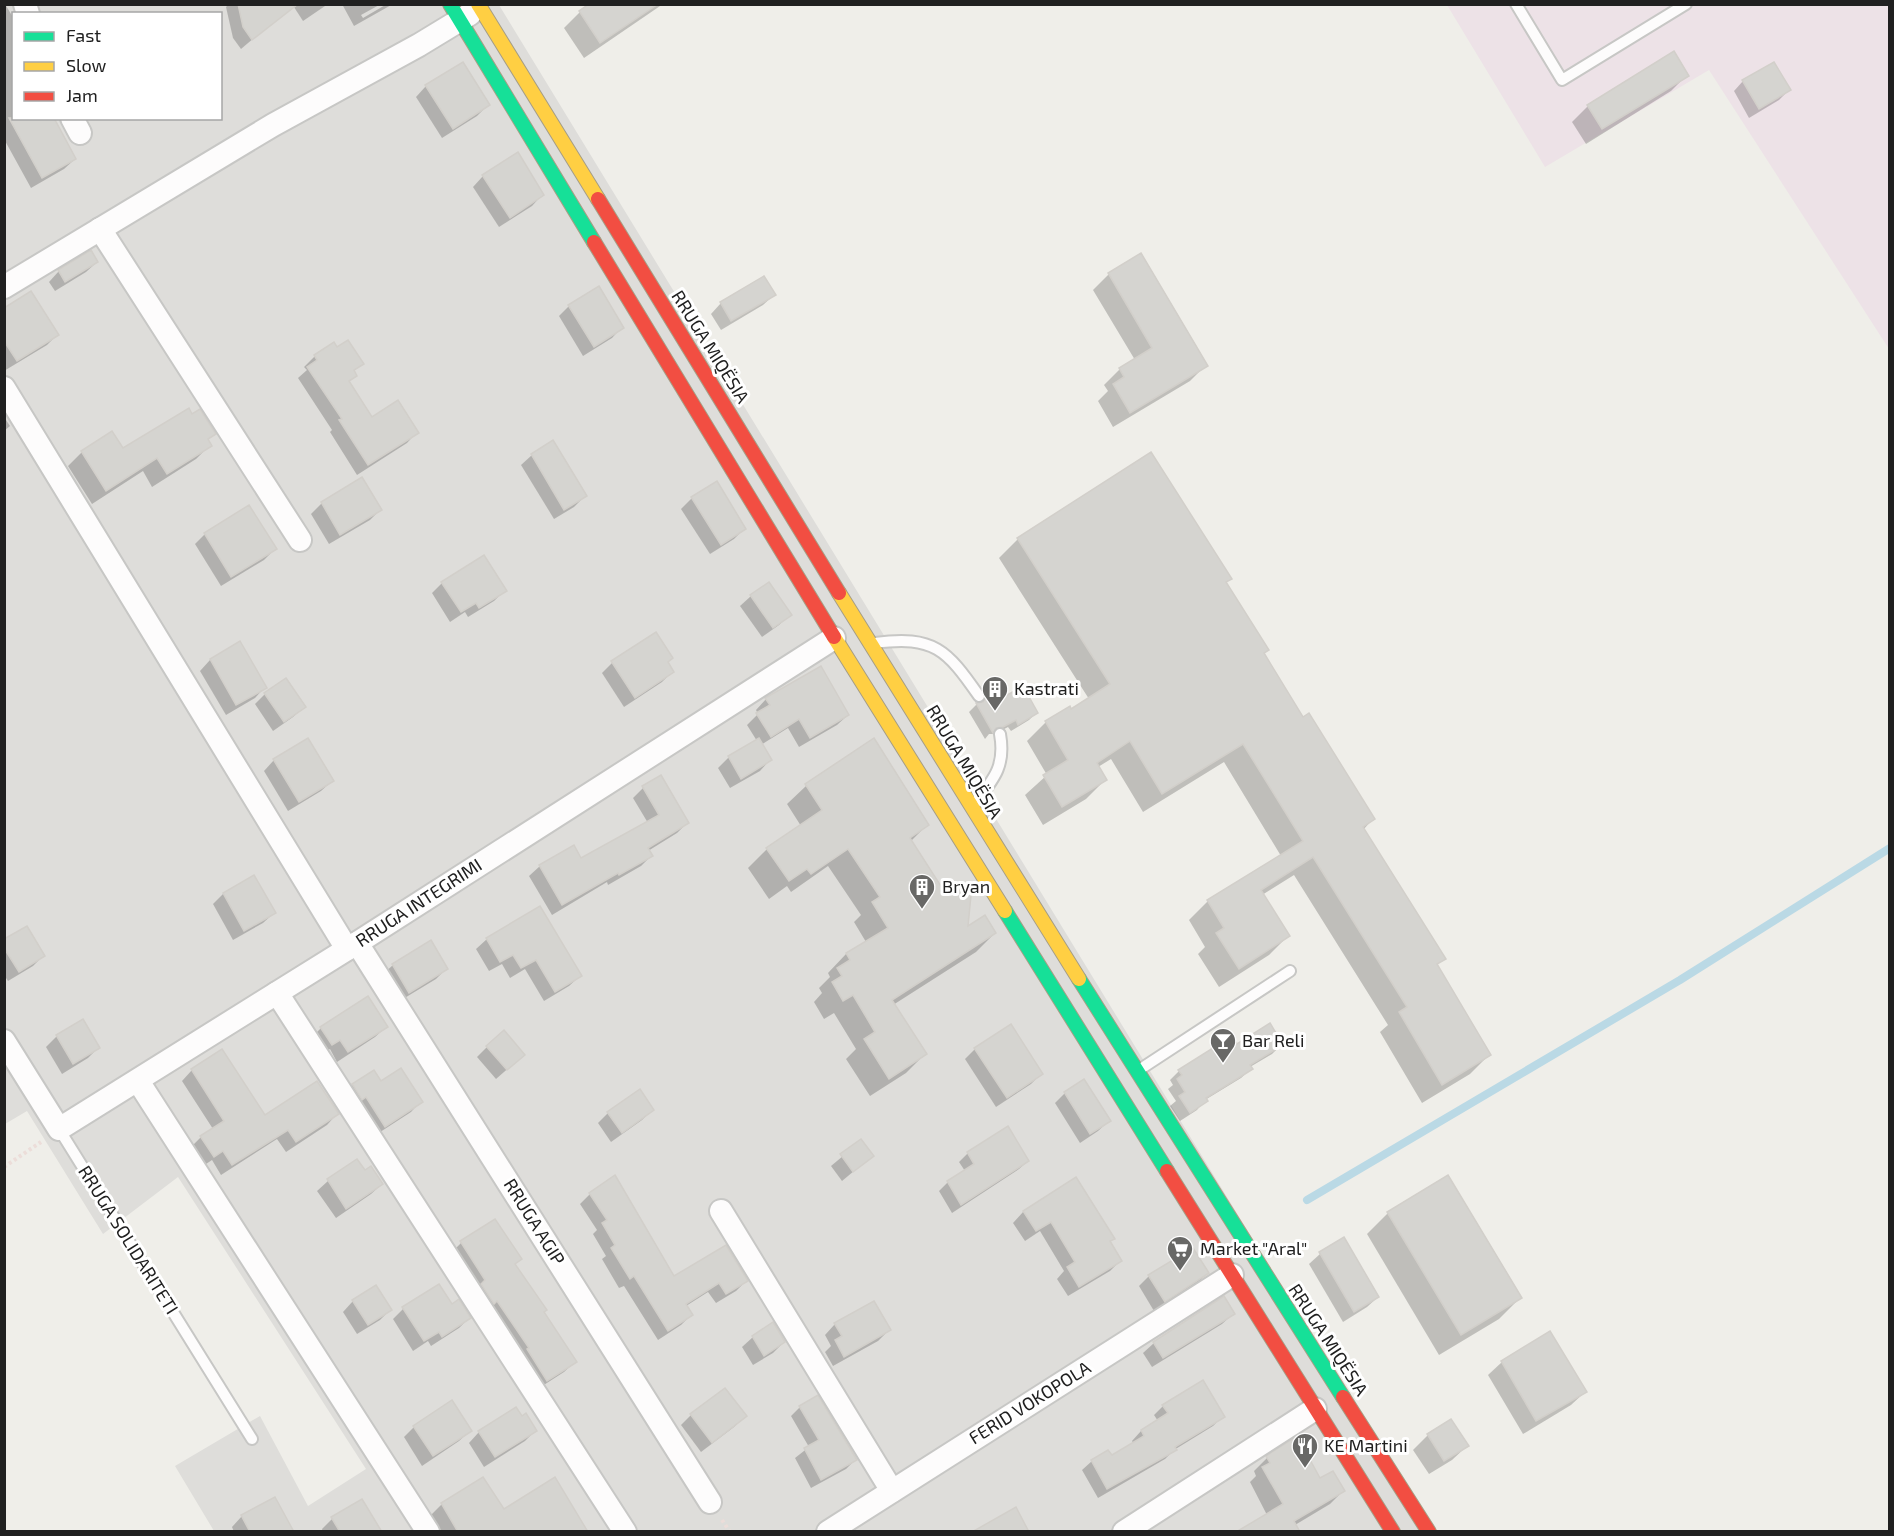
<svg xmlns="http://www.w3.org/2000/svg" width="1894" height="1536" font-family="'Exo 2',sans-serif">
<rect width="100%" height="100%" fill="#efeee9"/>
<path fill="#deddda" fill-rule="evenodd" d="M5 5H499L1431 1531H214L175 1466 260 1416 308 1506 366 1469 178 1177 103 1234 27 1111 5 1124ZM14 14H220V118H14Z"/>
<polygon fill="#ede2e7" points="1447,5 1889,5 1889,349 1709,70 1545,167"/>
<g fill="#0003">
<polygon points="5,4 14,19 14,118 75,159 64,169 31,188 4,139"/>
<polygon points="229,4 271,4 280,16 241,49 233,38 226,7"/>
<polygon points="292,4 328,4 303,21"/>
<polygon points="342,4 381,4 361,15 363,18 387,4 393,4 354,26"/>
<polygon points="592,4 663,4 584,58 564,28 580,12"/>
<polygon points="1687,75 1671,91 1586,144 1572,122 1588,106"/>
<polygon points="1743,81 1789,90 1779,100 1749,118 1734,91"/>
<polygon points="426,86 488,105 477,116 442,138 416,97"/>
<polygon points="483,176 542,195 532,206 499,227 473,187"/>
<polygon points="97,262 86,272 55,291 49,282 59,271"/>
<polygon points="1109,274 1206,365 1190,381 1113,427 1098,401 1108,391 1104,385 1120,369 1135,360 1093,290"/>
<polygon points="774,295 763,305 721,330 711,314 721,303"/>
<polygon points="569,306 622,327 612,338 583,356 559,316"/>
<polygon points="4,310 57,335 47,345 4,371"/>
<polygon points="337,349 362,363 353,372 355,375 348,382 372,419 417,432 407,443 357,475 330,432 332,430 298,378 307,370 304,367 315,356"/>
<polygon points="192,416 214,434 207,440 210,445 196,459 152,487 143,471 92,504 68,466 82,452 112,433 123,450"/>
<polygon points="4,417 10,426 4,431"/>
<polygon points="1150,454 1230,578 1225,583 1263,654 1303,719 1373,819 1363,830 1444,958 1436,966 1489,1055 1470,1074 1422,1103 1380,1032 1388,1025 1294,875 1262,895 1288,936 1269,955 1219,987 1198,954 1205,947 1189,920 1208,901 1281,856 1224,762 1143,812 1111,759 1098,767 1105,780 1086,799 1043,825 1025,795 1047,775 1027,741 1046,722 1071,711 1089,699 999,558 1018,539"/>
<polygon points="532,455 585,496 574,507 554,519 521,465"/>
<polygon points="362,479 380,510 370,520 329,544 311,514 322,503"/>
<polygon points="716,483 744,529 734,539 710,554 681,509 692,498"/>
<polygon points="205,534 275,549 264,560 221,586 195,544"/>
<polygon points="442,583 505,590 494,601 468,617 465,612 450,622 432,593"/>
<polygon points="751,596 790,615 779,625 762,637 740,606"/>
<polygon points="240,643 265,687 255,698 226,715 200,671 210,660"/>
<polygon points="612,663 666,663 672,672 662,682 624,707 602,673"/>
<polygon points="265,694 304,707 293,717 273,731 255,704"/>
<polygon points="766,699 848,715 837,725 799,747 788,728 761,745 770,760 760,771 730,788 718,768 729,757 757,741 747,725 758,714 756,710"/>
<polygon points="1001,700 1036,713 1029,720 1011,731 1008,727 995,734 989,734 985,739 969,712 976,705"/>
<polygon points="874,740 927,825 911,841 966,929 995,933 976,952 893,1005 925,1054 906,1073 870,1096 846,1059 856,1049 834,1013 824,1019 814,1002 822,993 819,988 830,977 828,973 846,954 866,942 854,922 861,915 828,866 791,892 787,886 769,899 748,868 767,849 801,826 787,804 806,786"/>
<polygon points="274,760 332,781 321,791 288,811 264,771"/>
<polygon points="643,788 687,823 677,833 648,851 651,856 641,866 608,885 607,882 552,915 529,876 540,866 581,860 648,823 633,798"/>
<polygon points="254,877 274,913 263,923 233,940 213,904 223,894"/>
<polygon points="487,939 580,976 569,986 544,1001 525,969 510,978 502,964 489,971 476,949"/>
<polygon points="4,940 43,956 33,966 8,981 4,975"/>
<polygon points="393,965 446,969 436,979 398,1002 382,975"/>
<polygon points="82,1021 98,1048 88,1058 62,1074 46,1047 57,1036"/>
<polygon points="386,1027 375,1037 337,1062 330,1049 321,1054 311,1038 321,1028"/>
<polygon points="1281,1045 1272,1054 1250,1067 1251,1069 1241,1078 1205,1100 1197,1110 1180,1121 1170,1106 1176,1101 1168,1089 1173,1085 1170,1080 1179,1071 1236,1046"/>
<polygon points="487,1047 512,1065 496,1079 477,1057"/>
<polygon points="975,1049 1041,1074 1031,1084 996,1107 965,1059"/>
<polygon points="192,1070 265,1117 337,1114 327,1125 286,1152 277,1139 221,1175 212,1160 203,1166 191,1147 201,1137 213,1129 182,1081"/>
<polygon points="381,1083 421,1101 411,1112 374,1136 343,1096 353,1085"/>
<polygon points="1065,1093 1109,1121 1098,1131 1080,1143 1055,1103"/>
<polygon points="652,1110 642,1120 611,1142 598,1123 608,1113"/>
<polygon points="861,1141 872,1156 842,1181 831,1166"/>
<polygon points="968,1153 1028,1161 1019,1169 952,1213 939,1191 948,1182 965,1171 959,1162"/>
<polygon points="357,1161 364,1172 382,1184 371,1194 336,1218 317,1191 328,1181"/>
<polygon points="1075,1179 1113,1239 1109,1242 1120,1261 1110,1271 1068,1296 1057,1279 1064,1271 1040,1231 1025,1241 1013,1223 1023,1212"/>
<polygon points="590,1194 674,1278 746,1281 736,1291 716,1303 708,1292 686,1306 691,1315 681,1325 658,1340 624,1286 619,1288 602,1259 606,1256 593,1234 597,1230 580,1204"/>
<polygon points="1388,1213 1520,1298 1499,1319 1439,1355 1367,1234"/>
<polygon points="1344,1239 1378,1297 1367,1307 1343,1322 1309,1264 1320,1254"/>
<polygon points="461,1243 520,1259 514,1265 575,1362 564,1372 536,1390 451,1253"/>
<polygon points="1207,1273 1197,1284 1154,1311 1139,1286 1149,1276"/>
<polygon points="439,1286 451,1306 469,1318 459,1328 431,1346 428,1341 413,1351 393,1319 403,1309"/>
<polygon points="353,1301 390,1310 380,1320 357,1334 343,1312"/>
<polygon points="1233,1314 1222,1324 1152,1367 1143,1353 1154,1343"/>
<polygon points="773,1324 784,1342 773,1353 753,1365 742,1347 753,1337"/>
<polygon points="835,1324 889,1330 878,1341 833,1366 825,1352 831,1346 825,1335"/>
<polygon points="1502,1362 1585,1392 1571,1405 1523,1434 1488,1375"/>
<polygon points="1163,1406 1223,1416 1213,1426 1174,1450 1165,1459 1098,1498 1082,1470 1092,1461 1111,1457 1134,1444 1132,1441 1141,1431 1158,1421 1154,1415"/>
<polygon points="800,1407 855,1460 846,1469 811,1488 795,1458 809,1447 791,1416"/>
<polygon points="691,1415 745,1416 734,1427 701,1452 681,1425"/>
<polygon points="1451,1421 1467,1446 1452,1460 1429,1474 1413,1450 1428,1435"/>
<polygon points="414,1427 470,1431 459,1441 422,1466 404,1437"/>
<polygon points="535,1431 525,1441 484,1467 469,1443 479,1432"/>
<polygon points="1267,1458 1320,1480 1343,1491 1330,1504 1295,1525 1267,1515 1250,1482 1256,1476 1254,1471"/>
<polygon points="442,1504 485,1532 442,1532 431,1515"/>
<polygon points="242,1516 290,1532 234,1532 232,1527"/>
<polygon points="332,1519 380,1532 323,1532 322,1529"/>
</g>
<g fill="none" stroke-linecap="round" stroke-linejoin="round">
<polyline stroke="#bad9e5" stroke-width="8" points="1307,1200 1680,980 1890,848"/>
</g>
<g fill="#d5d4d0" stroke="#d2cfca" stroke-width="1.5">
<polygon points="238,4 298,4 252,40 243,27"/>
<polygon points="589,4 658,4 600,43 579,11"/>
<polygon points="1674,51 1689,76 1602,129 1587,105"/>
<polygon points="463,62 490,105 453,129 425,85"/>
<polygon points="1774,62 1791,90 1759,109 1742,80"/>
<polygon points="9,118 54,118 76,159 42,178"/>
<polygon points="518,152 544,195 510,218 482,175"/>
<polygon points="91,250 98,262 65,282 58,270"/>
<polygon points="1141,253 1208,366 1130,413 1113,384 1124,377 1119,368 1152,348 1108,273"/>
<polygon points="764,276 776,295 731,321 720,302"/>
<polygon points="599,286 624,328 594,347 568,305"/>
<polygon points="31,291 59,335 17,361 4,341 4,308"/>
<polygon points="348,340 364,364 354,370 357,376 349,381 372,417 398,400 419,433 368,465 339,420 342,419 307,367 317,360 314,355 334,342 337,347"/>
<polygon points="189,408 192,414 200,409 216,434 208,439 212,446 167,474 157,458 106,491 81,451 112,431 123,448"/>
<polygon points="553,440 587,496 564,510 531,454"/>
<polygon points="1151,452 1232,579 1226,582 1269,650 1264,653 1303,717 1309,713 1375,819 1363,827 1446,959 1437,964 1491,1055 1442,1085 1399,1012 1407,1007 1313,857 1261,890 1290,936 1239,969 1216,933 1224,928 1207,900 1303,841 1243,744 1162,794 1130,741 1097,763 1107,780 1062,807 1043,775 1068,760 1045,721 1070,706 1071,709 1110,684 1017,538"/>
<polygon points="362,477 382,510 340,535 321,502"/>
<polygon points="717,481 746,529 721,545 691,497"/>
<polygon points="249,505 277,549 231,577 204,533"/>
<polygon points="484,555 507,591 479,608 476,603 461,612 441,582"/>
<polygon points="769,582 792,615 773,628 750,595"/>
<polygon points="656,632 673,658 668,662 674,672 635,698 611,661"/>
<polygon points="240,641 267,688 236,705 210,659"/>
<polygon points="821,666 849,715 810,738 799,719 771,737 756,713 770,705 765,698"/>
<polygon points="286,678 306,707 284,722 264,693"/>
<polygon points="1023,686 1038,713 1018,725 1016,720 1003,727 996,728 993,733 976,703 983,702 986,697 997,691 1002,698"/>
<polygon points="308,738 334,781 299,802 273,759"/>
<polygon points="759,738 772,760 741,779 728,756"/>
<polygon points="874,738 929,825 910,838 944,891 963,887 971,895 968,926 985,915 996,933 892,1000 927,1054 889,1079 864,1039 875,1032 853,995 843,1001 832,982 842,976 837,968 850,960 846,953 888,928 872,902 880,897 848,849 811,874 807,869 789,881 766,848 822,810 805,784"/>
<polygon points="661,775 689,823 648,848 653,856 619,875 618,873 562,905 539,865 574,845 581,858 659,815 642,786"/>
<polygon points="254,875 276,913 244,931 223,893"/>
<polygon points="540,906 582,976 555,992 536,960 521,968 513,955 500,962 486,938"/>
<polygon points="27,926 45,956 19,972 4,948 4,939"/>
<polygon points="431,940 448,969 409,993 392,964"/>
<polygon points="368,996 388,1027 348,1052 340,1040 332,1045 320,1027"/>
<polygon points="83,1019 100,1048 73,1064 56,1035"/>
<polygon points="1270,1023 1283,1045 1250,1065 1253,1069 1206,1098 1208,1101 1190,1113 1179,1096 1185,1092 1177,1079 1182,1075 1178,1070 1232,1036 1237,1044"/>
<polygon points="1011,1024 1043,1074 1007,1098 974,1048"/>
<polygon points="504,1030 525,1055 507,1070 486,1046"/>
<polygon points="222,1049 265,1115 317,1081 339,1114 296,1142 288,1130 232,1165 223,1151 214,1157 200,1136 224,1121 191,1069"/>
<polygon points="401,1068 423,1102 385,1127 366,1097 362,1100 352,1084 374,1070 381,1081"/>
<polygon points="1084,1079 1111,1121 1090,1134 1064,1092"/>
<polygon points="640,1089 654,1110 622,1133 607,1112"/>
<polygon points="1008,1126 1029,1161 961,1205 947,1181 974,1164 967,1152"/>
<polygon points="861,1139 874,1156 853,1172 840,1154"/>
<polygon points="357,1159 365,1170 371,1166 383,1184 346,1209 327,1179"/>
<polygon points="615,1175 674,1276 726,1245 748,1281 726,1294 719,1283 686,1304 693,1315 668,1331 634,1276 630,1279 611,1248 615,1245 602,1223 607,1220 589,1193"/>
<polygon points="1448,1175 1522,1298 1461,1335 1387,1212"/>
<polygon points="1076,1177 1115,1239 1110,1241 1122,1261 1079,1287 1067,1267 1075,1262 1051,1222 1036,1231 1023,1211"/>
<polygon points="495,1219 522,1259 515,1264 547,1310 544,1312 577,1362 547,1381 527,1349 529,1348 497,1301 494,1304 481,1284 485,1280 460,1241"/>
<polygon points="1344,1237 1379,1297 1354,1312 1319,1252"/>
<polygon points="1193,1248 1209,1273 1165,1302 1148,1275"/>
<polygon points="439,1284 452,1304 459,1299 471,1318 442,1337 439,1332 424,1341 402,1307"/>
<polygon points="376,1285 392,1310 368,1325 352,1300"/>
<polygon points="1224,1296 1235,1314 1163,1358 1153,1342"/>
<polygon points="874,1301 891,1330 844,1357 835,1340 842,1336 834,1323"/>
<polygon points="773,1322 785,1342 764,1356 752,1336"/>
<polygon points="1550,1331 1587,1392 1536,1421 1501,1361"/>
<polygon points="1203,1380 1225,1417 1175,1447 1177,1450 1107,1489 1091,1460 1108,1450 1112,1455 1144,1436 1141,1430 1168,1413 1162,1405"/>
<polygon points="725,1388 747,1416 712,1443 690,1414"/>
<polygon points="818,1395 857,1460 821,1480 804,1448 819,1440 799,1406"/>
<polygon points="452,1400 472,1431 433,1456 413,1426"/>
<polygon points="516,1407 522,1416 526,1413 537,1431 495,1457 478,1431"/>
<polygon points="1451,1419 1469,1446 1444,1461 1427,1434"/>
<polygon points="1297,1436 1320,1478 1333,1471 1345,1491 1294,1521 1300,1532 1236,1532 1283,1504 1262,1467 1270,1463 1266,1456"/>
<polygon points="483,1477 504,1509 555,1477 588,1532 458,1532 441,1503"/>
<polygon points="275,1497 294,1532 250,1532 241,1515"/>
<polygon points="362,1499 382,1532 340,1532 331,1517"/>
<polygon points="1016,1507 1029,1532 972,1532"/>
</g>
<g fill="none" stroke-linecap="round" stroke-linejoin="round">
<g stroke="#c7c7c5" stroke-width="14">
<g id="lane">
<polyline points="1516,4 1562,80 1686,4"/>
<path d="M875 643C934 635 947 650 979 696"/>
<path d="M973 806C993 780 1006 767 1000 734"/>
<polyline points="1139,1070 1290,971"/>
<polyline points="59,1129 252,1439"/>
</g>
</g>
<g stroke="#c7c7c5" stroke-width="26">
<g id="street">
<polyline points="25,4 28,14"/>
<polyline points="72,118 80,133"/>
<polyline points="100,229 300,540"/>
<polyline points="4,287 273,125 419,45 470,14"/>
<polyline points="4,388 347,949"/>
<polyline points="357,943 710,1502"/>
<polyline points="277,993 625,1532"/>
<polyline points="4,1041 59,1129 357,943 834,638"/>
<polyline points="138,1081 428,1532"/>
<polyline points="721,1211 892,1491"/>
<polyline points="828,1532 1232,1275"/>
<polyline points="1124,1532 1315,1409"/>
</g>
</g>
<g stroke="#a69e85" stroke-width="16">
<g id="fast">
<polyline points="450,4 594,242"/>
<polyline points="1005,911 1167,1171"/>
<polyline points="1079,979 1343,1397"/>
</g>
</g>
<g stroke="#a69e85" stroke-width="16">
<g id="slow">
<polyline points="478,4 598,199"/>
<polyline points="839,593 1079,979"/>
<polyline points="834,637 1005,911"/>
</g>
</g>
<g stroke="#a69e85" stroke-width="16">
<g id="jam">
<polyline points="598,199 839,593"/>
<polyline points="594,242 834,637"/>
<polyline points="1167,1171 1393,1532"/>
<polyline points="1343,1397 1429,1532"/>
</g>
</g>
<g stroke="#ecddd9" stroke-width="4" stroke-dasharray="3 3" stroke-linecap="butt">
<polyline points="4,1167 41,1142"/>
<polyline points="722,1520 730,1532"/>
</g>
<use href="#lane" stroke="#fdfcfc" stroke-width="10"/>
<use href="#street" stroke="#fdfcfc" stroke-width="22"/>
<use href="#fast" stroke="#16e098" stroke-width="14"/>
<use href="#slow" stroke="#ffcf43" stroke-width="14"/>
<use href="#jam" stroke="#f24e42" stroke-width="14"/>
</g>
<defs>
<g id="building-pin" transform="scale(1.35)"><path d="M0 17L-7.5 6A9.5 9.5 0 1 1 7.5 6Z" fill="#686866" stroke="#fff"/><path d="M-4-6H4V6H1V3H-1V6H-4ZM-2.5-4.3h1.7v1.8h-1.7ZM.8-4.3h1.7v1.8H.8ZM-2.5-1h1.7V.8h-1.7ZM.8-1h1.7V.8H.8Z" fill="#fff"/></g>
<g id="bar-pin" transform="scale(1.35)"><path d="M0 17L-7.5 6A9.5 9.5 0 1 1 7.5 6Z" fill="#686866" stroke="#fff"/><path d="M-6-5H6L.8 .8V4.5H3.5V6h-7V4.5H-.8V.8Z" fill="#fff"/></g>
<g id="supermarket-pin" transform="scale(1.35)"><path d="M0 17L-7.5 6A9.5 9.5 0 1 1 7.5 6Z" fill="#686866" stroke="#fff"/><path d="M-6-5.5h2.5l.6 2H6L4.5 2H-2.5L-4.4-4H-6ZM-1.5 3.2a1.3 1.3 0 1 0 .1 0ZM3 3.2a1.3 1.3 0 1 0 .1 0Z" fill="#fff"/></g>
<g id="restaurant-pin" transform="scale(1.35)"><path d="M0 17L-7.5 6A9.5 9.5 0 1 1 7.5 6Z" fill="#686866" stroke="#fff"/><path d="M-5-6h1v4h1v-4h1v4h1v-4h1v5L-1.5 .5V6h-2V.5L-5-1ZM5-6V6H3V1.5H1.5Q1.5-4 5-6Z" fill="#fff"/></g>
</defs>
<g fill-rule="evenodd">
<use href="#building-pin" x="995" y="689"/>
<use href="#building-pin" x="922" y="887"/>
<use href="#bar-pin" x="1223" y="1041"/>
<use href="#supermarket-pin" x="1180" y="1249"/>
<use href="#restaurant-pin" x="1305" y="1446"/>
</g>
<g text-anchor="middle" stroke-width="6" stroke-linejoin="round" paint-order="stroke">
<g font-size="18" fill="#202020" stroke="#fff">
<text transform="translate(710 347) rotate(58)" y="6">RRUGA MIQËSIA</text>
<text transform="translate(964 762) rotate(59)" y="6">RRUGA MIQËSIA</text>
<text transform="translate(419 903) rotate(-33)" y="6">RRUGA INTEGRIMI</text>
<text transform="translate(534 1222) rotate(58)" y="6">RRUGA AGIP</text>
<text transform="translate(128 1240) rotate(58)" y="6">RRUGA SOLIDARITETI</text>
<text transform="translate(1328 1340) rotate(57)" y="6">RRUGA MIQËSIA</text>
<text transform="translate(1030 1403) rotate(-32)" y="6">FERID VOKOPOLA</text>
</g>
<g font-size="18" fill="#202020" stroke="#fff" text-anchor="start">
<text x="1014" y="695">Kastrati</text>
<text x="942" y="893">Bryan</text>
<text x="1242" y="1047">Bar Reli</text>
<text x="1200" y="1255">Market "Aral"</text>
<text x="1324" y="1452">KE Martini</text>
</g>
</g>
<rect width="1894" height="1536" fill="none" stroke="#202020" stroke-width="12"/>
<rect x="12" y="12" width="210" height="108" fill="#ffffff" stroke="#a6a6a6" stroke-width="1.5"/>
<rect x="24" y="32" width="30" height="9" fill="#16e098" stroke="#a6a6a6" stroke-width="1.5"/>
<text x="66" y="42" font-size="18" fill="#202020">Fast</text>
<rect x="24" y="62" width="30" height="9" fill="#ffcf43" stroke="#a6a6a6" stroke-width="1.5"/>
<text x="66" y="72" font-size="18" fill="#202020">Slow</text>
<rect x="24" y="92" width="30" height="9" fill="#f24e42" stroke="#a6a6a6" stroke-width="1.5"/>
<text x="66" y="102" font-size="18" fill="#202020">Jam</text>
</svg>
